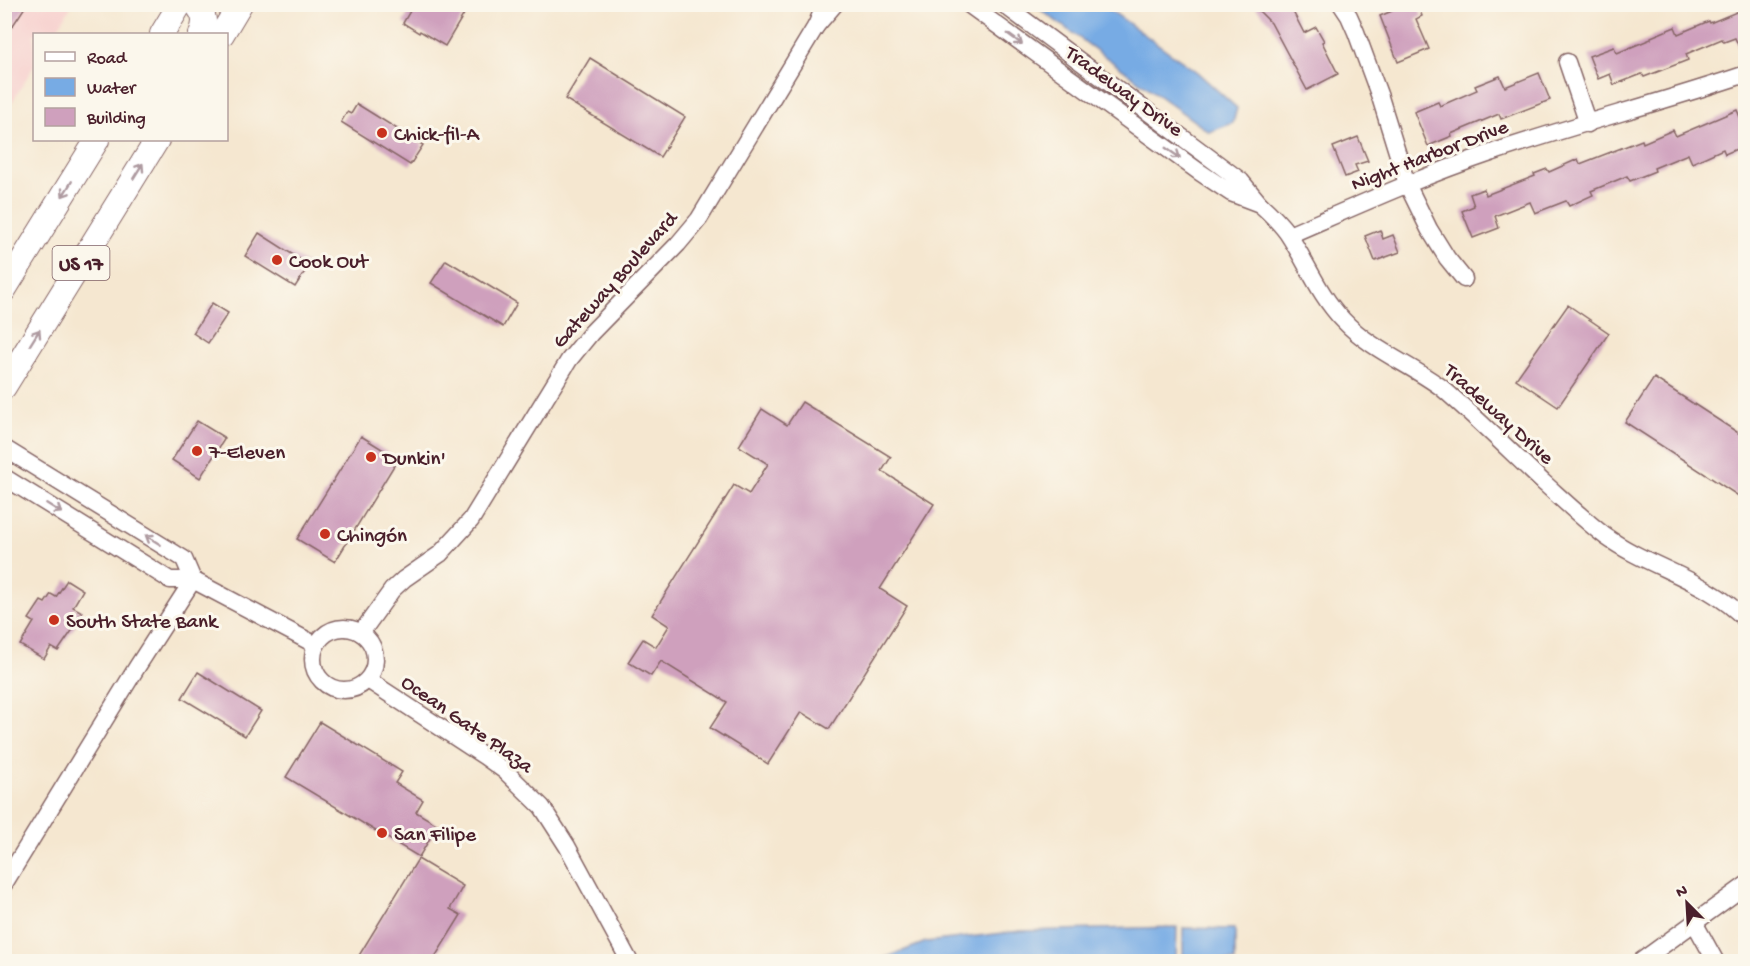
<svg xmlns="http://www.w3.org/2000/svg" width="1750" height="966" font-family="'Gochi Hand',sans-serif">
<rect width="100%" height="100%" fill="#fbf7ec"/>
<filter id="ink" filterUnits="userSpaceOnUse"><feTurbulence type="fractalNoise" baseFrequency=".0167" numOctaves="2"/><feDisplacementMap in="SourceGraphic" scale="12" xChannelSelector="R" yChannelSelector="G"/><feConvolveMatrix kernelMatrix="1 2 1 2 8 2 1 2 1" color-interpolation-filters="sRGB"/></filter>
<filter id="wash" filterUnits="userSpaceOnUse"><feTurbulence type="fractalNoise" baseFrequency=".008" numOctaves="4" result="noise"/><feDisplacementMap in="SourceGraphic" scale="24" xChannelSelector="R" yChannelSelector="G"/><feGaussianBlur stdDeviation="1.35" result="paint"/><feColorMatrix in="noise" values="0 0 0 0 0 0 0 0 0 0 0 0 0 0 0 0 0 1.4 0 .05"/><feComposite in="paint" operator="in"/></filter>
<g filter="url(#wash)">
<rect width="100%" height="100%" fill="#f5e7d0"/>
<polygon fill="#f7d0ce" points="5,5 72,5 54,34 34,34 34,66 5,114"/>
<g fill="#77abe4" stroke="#606588" stroke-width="1.5">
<polygon points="1034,5 1103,5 1197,72 1237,108 1233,123 1209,132"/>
<polygon points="1177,927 1176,961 877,961 926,942 1021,931"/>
<polygon points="1183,928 1235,929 1235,961 1183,961"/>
</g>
<g id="blocks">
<g fill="#cfa0bd">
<polygon points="4,4 27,4 4,39"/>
<polygon points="414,4 470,4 445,46 420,31 419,33 403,23"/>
<polygon points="1252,4 1289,4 1304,33 1316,27 1324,41 1322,42 1338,74 1307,90 1271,23"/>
<polygon points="1390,4 1417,4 1422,16 1416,19 1429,49 1398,62 1380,16 1392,11"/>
<polygon points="1746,8 1746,63 1735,38 1724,42 1722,39 1686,54 1688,60 1644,77 1642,74 1614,85 1610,74 1598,79 1589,56 1614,47 1617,53 1651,39 1651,37 1675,27 1678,34 1709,21 1710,23"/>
<polygon points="590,58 685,117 660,157 565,99"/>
<polygon points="1539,73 1550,100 1501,119 1499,114 1451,134 1452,136 1428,146 1414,112 1438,102 1440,106 1477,90 1475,86 1500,76 1505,87"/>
<polygon points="357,104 423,145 410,165 341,122 347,112 351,114"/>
<polygon points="1737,110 1746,131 1746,145 1725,154 1723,149 1692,163 1688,154 1654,168 1655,171 1630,181 1627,176 1591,191 1593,195 1569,206 1566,201 1535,213 1530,202 1495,216 1499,228 1473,238 1462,211 1474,206 1470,194 1484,189 1486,195 1535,176 1534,174 1547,169 1549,172 1578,159 1580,164 1642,140 1643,143 1673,130 1676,136"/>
<polygon points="1358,137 1368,161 1355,165 1358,172 1345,177 1333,147"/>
<polygon points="1380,230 1383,239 1393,235 1400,252 1375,261 1365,236"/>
<polygon points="259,233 309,265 295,287 245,256"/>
<polygon points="446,260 517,303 503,327 431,283"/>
<polygon points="212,303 228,313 208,343 193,333"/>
<polygon points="1568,305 1609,333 1558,407 1516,379"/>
<polygon points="1654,378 1746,438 1746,489 1740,497 1625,422"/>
<polygon points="802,402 891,457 882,471 934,504 880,589 907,606 829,729 801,712 768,764 710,728 727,702 661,661 651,676 628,662 643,639 656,647 669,626 652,615 734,485 749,494 768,464 739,446 762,409 787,425"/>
<polygon points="197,421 225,438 200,478 172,460"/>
<polygon points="361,436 398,459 335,562 297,539"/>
<polygon points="67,580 83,590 73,607 82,612 76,621 78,622 58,651 51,647 44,659 20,645 34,622 29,619 41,601 45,603 51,594 56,597"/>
<polygon points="198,672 261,711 245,736 182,698"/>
<polygon points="320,722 402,772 395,783 423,800 416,812 438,825 419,857 286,777"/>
<polygon points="418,859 463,886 450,909 461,915 432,962 355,962"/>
</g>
</g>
</g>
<g filter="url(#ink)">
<use href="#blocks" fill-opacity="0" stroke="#866565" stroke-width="1.5"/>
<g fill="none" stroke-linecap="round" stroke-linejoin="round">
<g stroke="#866565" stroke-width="19">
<g id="minor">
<polyline points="825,4 816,26 835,4"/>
<polyline points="968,4 1198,171 1231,193 1260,204 1241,181 1003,4"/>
<polyline points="1341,4 1349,16 1356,32 1380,97 1407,184 1429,229 1447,258 1464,279"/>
<polyline points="1567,62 1588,124"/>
<path d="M1260 204C1270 213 1280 223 1288 234 1307 263 1319 295 1343 320 1371 350 1410 364 1442 388 1477 418 1509 450 1543 482 1563 500 1583 519 1605 536 1649 568 1707 579 1746 620"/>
<path d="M1289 235C1354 207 1420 177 1488 154 1573 125 1660 103 1746 74"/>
<polyline points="4,448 184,559 193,580"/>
<polyline points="4,477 170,580 193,580 316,645"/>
<circle cx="344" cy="659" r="31"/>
<polyline points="361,633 392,590 404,579 440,554 471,520 569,360 591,333 678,244 699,219 816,26"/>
<polyline points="368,680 484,756 505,771 542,807 567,846 630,962"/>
<polyline points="4,884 137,667 193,580"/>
<polyline points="1694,922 1716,962"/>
<polyline points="1640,962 1746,885"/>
</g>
</g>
<g stroke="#866565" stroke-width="26">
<g id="highway">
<path d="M196 4C205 15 206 22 201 34"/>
<polyline points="162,34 180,4"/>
<polyline points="222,34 240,4"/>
<polyline points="4,290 97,140"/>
<polyline points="4,387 157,140"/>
</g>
</g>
<use href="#minor" stroke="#fff" stroke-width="16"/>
<use href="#highway" stroke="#fff" stroke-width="24"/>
</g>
<defs><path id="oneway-shaft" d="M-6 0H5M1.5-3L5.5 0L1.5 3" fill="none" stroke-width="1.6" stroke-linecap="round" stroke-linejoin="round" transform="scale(1.5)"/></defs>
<g stroke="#ae9aa0">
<use href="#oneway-shaft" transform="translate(1015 39) rotate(36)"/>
<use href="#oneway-shaft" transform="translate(1173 153) rotate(35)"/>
<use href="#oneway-shaft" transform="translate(138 171) rotate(-58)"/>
<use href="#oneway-shaft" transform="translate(67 189) rotate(122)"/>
<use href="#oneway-shaft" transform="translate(35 337) rotate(-58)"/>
<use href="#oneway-shaft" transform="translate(54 508) rotate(32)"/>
<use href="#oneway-shaft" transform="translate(153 540) rotate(-148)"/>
</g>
</g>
<g fill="#c8321e" stroke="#fbf7ec" stroke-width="2">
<circle cx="382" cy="133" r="6"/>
<circle cx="277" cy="260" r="6"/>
<circle cx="197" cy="451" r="6"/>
<circle cx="371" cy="457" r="6"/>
<circle cx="325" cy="534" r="6"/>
<circle cx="54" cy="620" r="6"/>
<circle cx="382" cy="833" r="6"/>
</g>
<g text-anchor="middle" stroke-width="6" stroke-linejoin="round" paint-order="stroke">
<rect fill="#fbf7ec" stroke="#7f6065" stroke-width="1.5" x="52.5" y="246" width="57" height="34" rx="4.5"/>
<g font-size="20" font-weight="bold" fill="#4a1f2b">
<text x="81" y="270">US 17</text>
</g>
<g font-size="21" fill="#4a1f2b" stroke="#fbf7ec">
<text transform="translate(1125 90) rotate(36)" y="7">Tradeway Drive</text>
<text transform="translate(1429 154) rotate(-21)" y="7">Night Harbor Drive</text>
<text transform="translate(614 279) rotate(-48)" y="7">Gateway Boulevard</text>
<text transform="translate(1500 413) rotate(42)" y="7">Tradeway Drive</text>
<text transform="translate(468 723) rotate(35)" y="7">Ocean Gate Plaza</text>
</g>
<g font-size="21" fill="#4a1f2b" stroke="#fbf7ec" text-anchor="start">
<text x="394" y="140">Chick-fil-A</text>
<text x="289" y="267">Cook Out</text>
<text x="209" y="458">7-Eleven</text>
<text x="383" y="464">Dunkin'</text>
<text x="337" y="541">Chingón</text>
<text x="66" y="627">South State Bank</text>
<text x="394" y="840">San Filipe</text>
</g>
</g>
<rect width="1750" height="966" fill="none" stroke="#fbf7ec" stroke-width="24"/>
<rect x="33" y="33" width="195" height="108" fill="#fbf7ec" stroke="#b4a19f" stroke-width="1.5"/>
<rect x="45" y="52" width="30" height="9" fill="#ffffff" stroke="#b4a19f" stroke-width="1.5"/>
<text x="87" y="63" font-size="18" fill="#4a1f2b">Road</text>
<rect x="45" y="78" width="30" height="18" fill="#77abe4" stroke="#b4a19f" stroke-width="1.5"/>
<text x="87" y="93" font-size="18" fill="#4a1f2b">Water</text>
<rect x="45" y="108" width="30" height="18" fill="#cfa0bd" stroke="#b4a19f" stroke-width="1.5"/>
<text x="87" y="123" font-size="18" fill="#4a1f2b">Building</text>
<g transform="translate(1687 903) rotate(336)" stroke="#fbf7ec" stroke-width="4.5" paint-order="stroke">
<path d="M0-4.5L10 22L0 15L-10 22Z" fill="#4a1f2b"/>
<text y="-9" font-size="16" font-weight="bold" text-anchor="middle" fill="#4a1f2b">N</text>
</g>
</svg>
